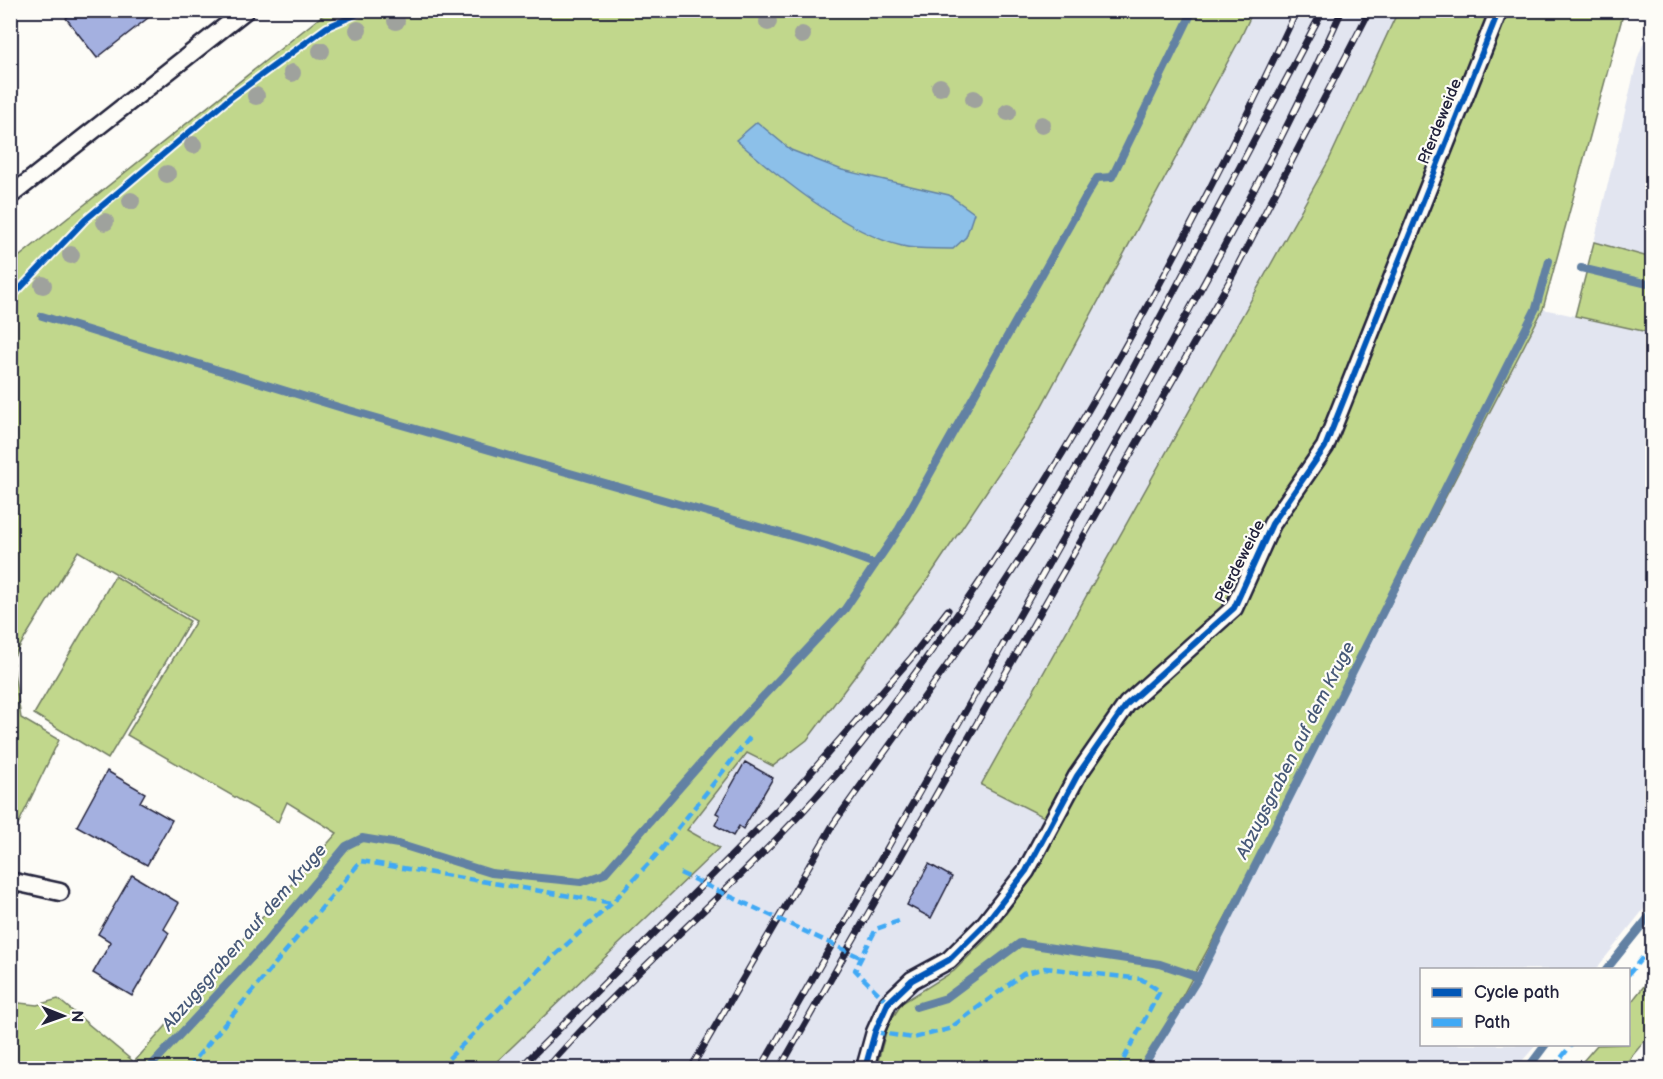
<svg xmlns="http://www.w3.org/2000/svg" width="1663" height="1079" font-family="'Balsamiq Sans',sans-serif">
<rect width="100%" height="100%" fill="#fdfcf7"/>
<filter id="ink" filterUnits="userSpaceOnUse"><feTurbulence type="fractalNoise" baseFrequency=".0167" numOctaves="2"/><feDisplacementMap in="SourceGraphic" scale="12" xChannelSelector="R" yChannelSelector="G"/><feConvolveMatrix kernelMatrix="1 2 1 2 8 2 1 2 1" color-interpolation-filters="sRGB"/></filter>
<g filter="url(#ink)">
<g fill="#e2e5f0">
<polygon points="1253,11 1398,11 1329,160 981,786 1058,824 1035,873 993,932 954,971 902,1003 888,1025 876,1068 490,1068 719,848 687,830 748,753 807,740 925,583 1033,422 1240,39"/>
<polygon points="1652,22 1652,258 1594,242 1638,57"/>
<polygon points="1543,309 1652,333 1652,899 1596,969 1422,970 1422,1044 1536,1045 1516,1068 1143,1068 1272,832"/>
</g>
<g fill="#c1d78c" stroke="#727c64" stroke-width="1.5">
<polygon points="328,11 1253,11 1240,39 1033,422 925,583 807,740 773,766 747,753 687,830 719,848 490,1068 11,1068 11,1002 37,1005 58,999 134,1062 337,833 287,802 278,822 127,735 196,621 78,551 12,659 21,718 59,740 11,839 11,263"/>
<polygon points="1398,11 1624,11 1543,309 1272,832 1143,1068 876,1068 888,1025 902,1003 954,971 993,932 1035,873 1058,824 981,785 1329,160"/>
<polygon points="1594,242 1652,258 1652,333 1575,316"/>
<polygon points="115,576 190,621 108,759 34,714"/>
<polygon points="1652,976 1652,1032 1622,1068 1577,1068 1597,1045 1628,1044 1629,1005"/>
</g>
<path fill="#8cc0e9" stroke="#6281a3" stroke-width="1.5" d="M757 122 791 150 842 170 949 195 974 213 966 237 953 249C937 248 918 250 902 246 846 233 779 177 736 140Z"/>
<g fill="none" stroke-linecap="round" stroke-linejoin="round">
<g stroke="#6281a3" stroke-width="8">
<polyline points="1581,268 1652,285"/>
<polyline points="42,316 342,408 826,546 875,564"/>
<polyline points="1606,970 1652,913"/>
<polyline points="916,1007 946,998 1020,943 1160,964 1199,977 1536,308 1549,261"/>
<polyline points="149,1068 265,943 346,846 362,838 398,844 491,873 581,882 604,874 710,753 845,609 899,529 1086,196 1097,178 1112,177 1193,10"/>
<polyline points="1142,1068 1199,977"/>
<polyline points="1528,1068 1546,1044"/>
</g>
</g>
<g fill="#a4b0e0" stroke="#22223b" stroke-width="1.5">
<polygon points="76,10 158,10 97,58 66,18"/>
<polygon points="745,762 773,778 743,829 739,826 733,836 715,825 720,815 716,813"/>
<polygon points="107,771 145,793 140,802 172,820 147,865 77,826"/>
<polygon points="929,864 952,877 931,918 907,905"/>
<polygon points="132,875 179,903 164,929 169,933 132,996 93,973 111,942 98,934"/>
</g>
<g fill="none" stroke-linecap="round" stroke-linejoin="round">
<g stroke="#22223b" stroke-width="21">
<g id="lane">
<polyline points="10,196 246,10"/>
<polyline points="10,881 60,892"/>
<polyline points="865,1068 875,1032 888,1003 912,980 949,960 984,925 1026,871 1077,776 1127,704 1234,608 1272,524 1325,447 1499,10"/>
</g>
</g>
<use href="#lane" stroke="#fdfcf7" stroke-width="16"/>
<g stroke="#22223b" stroke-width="7">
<g id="rail">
<polyline points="520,1068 786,801 912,657 948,610"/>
<path d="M547 1068C646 955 768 862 862 743 1039 519 1176 268 1297 10"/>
<polyline points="691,1068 834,823 991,604 1048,516 1127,380 1323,10"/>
<path d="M761 1068C885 853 1009 637 1129 419 1203 285 1279 151 1342 10"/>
<polyline points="780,1068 1230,280 1370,10"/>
</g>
</g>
<use href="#rail" stroke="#fdfcf7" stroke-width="4.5" stroke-dasharray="14" stroke-linecap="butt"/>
<g stroke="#3fa9f5" stroke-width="4.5" stroke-dasharray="9 4.5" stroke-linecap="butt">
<polyline points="680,873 862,958"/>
<polyline points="1628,975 1652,946"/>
<polyline points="888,1003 855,970 876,929 899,921"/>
<polyline points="875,1032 913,1038 949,1029 1023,974 1045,968 1141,979 1160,991 1119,1068"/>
<polyline points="188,1068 361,861 612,903"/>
<polyline points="439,1068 530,978 612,903 660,851 751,736"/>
<polyline points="1553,1068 1572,1044"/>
</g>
<g stroke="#fdfcf7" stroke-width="10">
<g id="cycleway">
<polyline points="10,299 85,220 230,98 327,27 367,10"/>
<polyline points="865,1068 875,1032 888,1003 912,980 949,960 984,925 1026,871 1077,776 1127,704 1234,608 1272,524 1325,447 1499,10"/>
</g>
</g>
<use href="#cycleway" stroke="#0057b8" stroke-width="6"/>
</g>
<g fill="#9fa29d">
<circle cx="396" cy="21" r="9"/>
<circle cx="768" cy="22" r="9"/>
<circle cx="358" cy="30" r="9"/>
<circle cx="802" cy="35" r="9"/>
<circle cx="321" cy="51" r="9"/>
<circle cx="292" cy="73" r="9"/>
<circle cx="940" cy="87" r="9"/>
<circle cx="256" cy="96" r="9"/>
<circle cx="974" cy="99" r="9"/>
<circle cx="1008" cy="112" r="9"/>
<circle cx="1042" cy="125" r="9"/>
<circle cx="193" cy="145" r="9"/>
<circle cx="167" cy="174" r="9"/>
<circle cx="131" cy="201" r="9"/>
<circle cx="105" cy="222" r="9"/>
<circle cx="71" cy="255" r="9"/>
<circle cx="43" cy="285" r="9"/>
</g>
</g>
<g text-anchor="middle" stroke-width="4.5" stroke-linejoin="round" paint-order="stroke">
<g font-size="16" fill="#22223b" stroke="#fdfcf7">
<text transform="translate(1439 121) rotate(-68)" y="6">Pferdeweide</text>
<text transform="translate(1239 561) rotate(-63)" y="6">Pferdeweide</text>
</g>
<g font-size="18" font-style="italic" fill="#475978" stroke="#fdfcf7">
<text transform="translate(1295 750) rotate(-63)" y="6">Abzugsgraben auf dem Kruge</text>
<text transform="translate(244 937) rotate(-49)" y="6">Abzugsgraben auf dem Kruge</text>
</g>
</g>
<rect width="1663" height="1079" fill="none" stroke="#fdfcf7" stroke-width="36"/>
<rect x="18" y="18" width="1627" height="1043" fill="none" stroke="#22223b" stroke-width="2" filter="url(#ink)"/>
<rect x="1420" y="968" width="210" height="78" fill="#fdfcf7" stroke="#a5a5ac" stroke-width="1.5"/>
<rect x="1432" y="988" width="30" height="9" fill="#0057b8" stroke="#a5a5ac" stroke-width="1.5"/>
<text x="1474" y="998" font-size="18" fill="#22223b">Cycle path</text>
<rect x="1432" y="1018" width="30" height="9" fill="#3fa9f5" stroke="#a5a5ac" stroke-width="1.5"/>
<text x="1474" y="1028" font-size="18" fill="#22223b">Path</text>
<g transform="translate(63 1016) rotate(91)" stroke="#fdfcf7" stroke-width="4.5" paint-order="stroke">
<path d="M0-4.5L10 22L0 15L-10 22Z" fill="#22223b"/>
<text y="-9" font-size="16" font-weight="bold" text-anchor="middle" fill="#22223b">N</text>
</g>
</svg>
